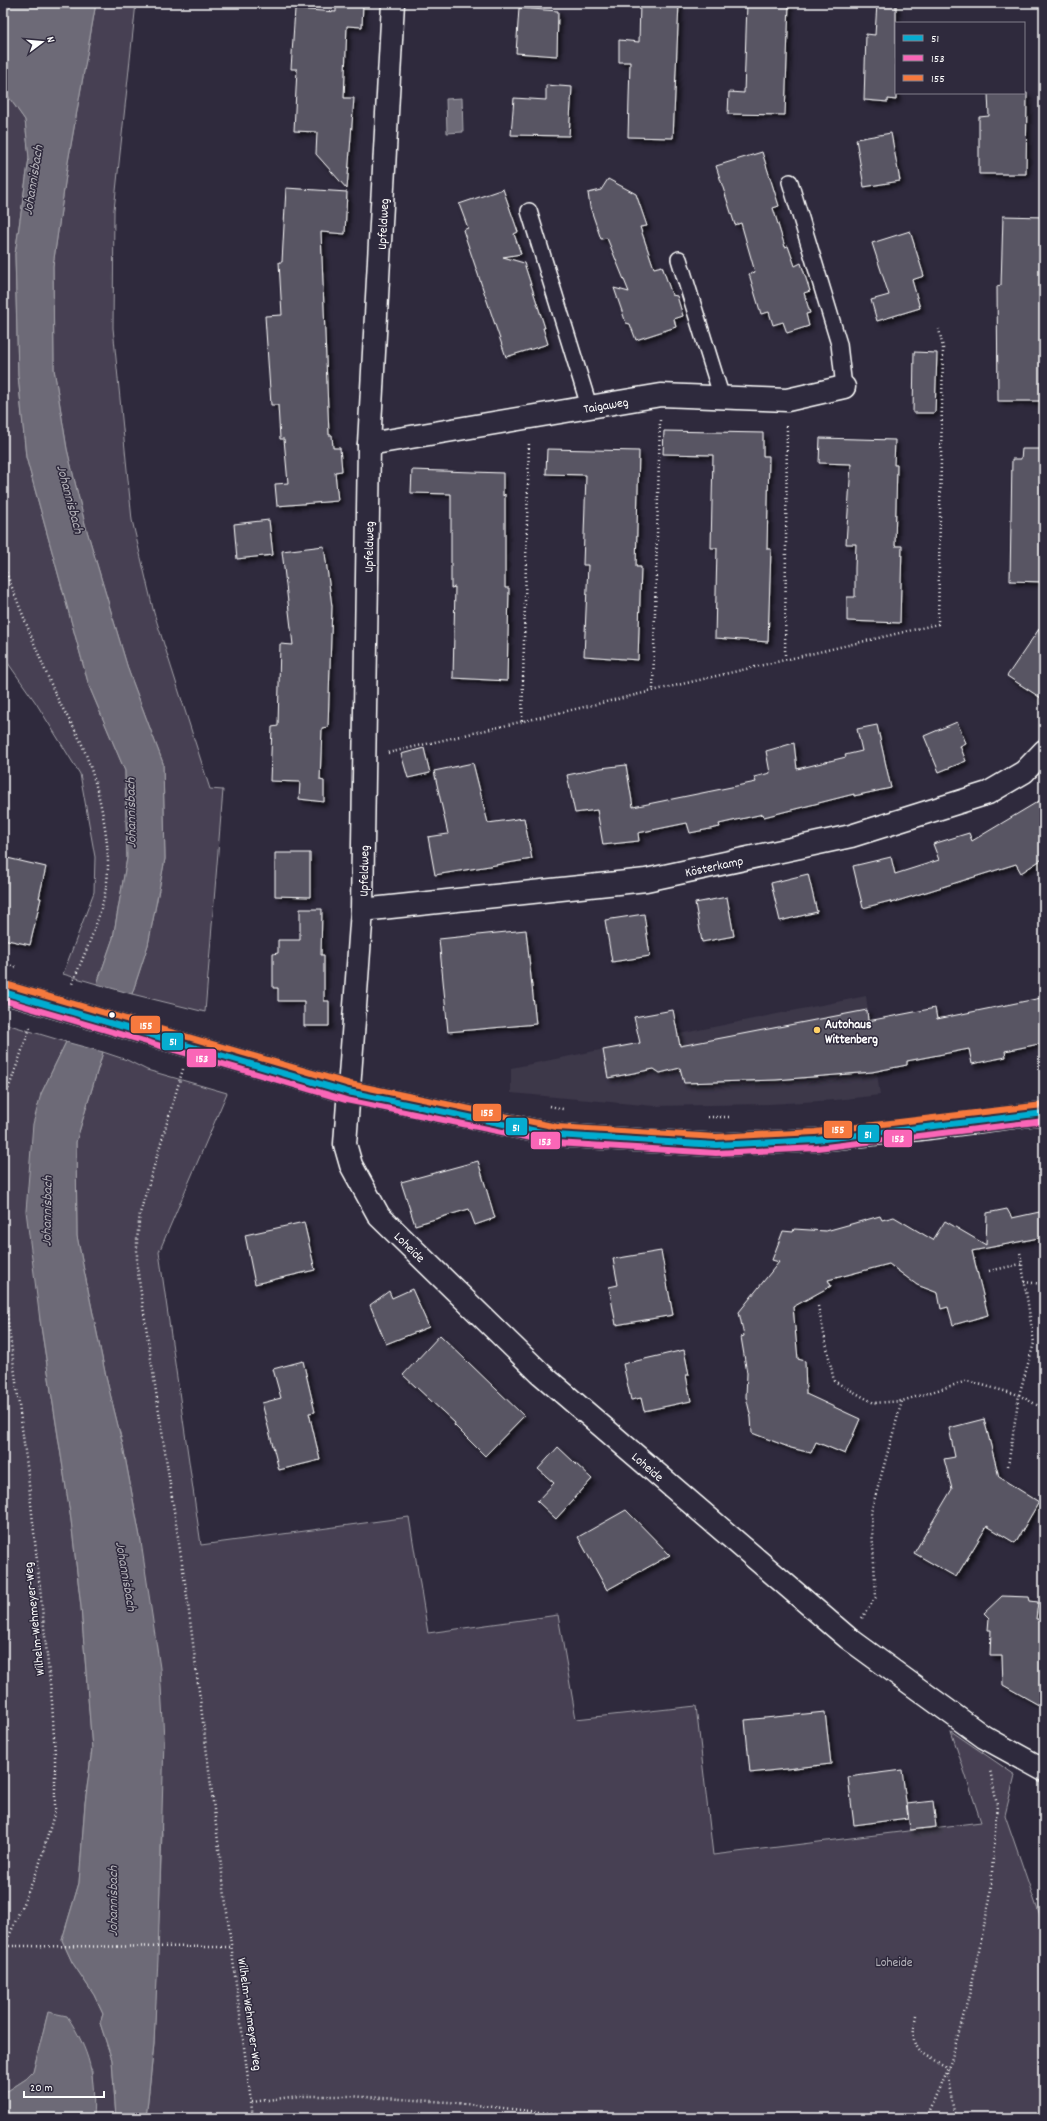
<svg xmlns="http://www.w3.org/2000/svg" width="1047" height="2121" font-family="Dekko,sans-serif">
<defs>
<filter id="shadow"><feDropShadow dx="3.5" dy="3.5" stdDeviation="2" flood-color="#0009"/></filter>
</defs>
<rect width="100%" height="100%" fill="#2f2a3d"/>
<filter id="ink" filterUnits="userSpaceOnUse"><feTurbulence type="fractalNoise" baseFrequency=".025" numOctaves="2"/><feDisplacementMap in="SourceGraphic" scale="8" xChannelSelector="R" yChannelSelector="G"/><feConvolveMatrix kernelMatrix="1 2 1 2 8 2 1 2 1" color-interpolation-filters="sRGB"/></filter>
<g filter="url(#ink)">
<polygon fill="#3c3749" points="866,996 880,1095 836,1100 770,1104 654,1106 511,1093 511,1068"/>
<g fill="#464152" stroke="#a2a0a8">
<polygon points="96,3 136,3 114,210 113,328 132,520 154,613 210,789 223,790 205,1012 132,994 148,945 165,859 163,763 129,672 85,524 67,449 54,369 53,266 68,162"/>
<polygon points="3,89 25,120 29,158 15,254 18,375 26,457 89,686 125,771 127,858 113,938 97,984 63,974 94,892 95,857 80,774 36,703 3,656"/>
<polygon points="3,1023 66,1042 41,1094 40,1320 71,1520 81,1607 92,1749 85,1803 79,1883 62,1940 72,1962 94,1995 103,2014 100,2023 112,2060 116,2118 93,2118 92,2070 48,2013 33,2072 26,2079 3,2094"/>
<polygon points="103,1052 127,1060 147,1070 227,1093 159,1252 201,1545 409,1517 428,1633 558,1615 576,1719 696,1706 713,1855 981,1822 951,1731 1015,1775 1005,1815 1044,1928 1044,2118 146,2118 154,2044 162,1834 141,1542 123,1446 106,1377 77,1236 76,1142"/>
</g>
<g fill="#6d6a77" stroke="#a7a6ad">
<polygon points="3,3 96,3 68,162 53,266 54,369 67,449 85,524 129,672 163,763 165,859 148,945 132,994 97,984 113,938 127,858 125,771 89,686 26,457 18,375 15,254 29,158 25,120 3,89"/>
<polygon points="462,98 463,132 447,133 446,99"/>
<polygon points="66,1042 103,1052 76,1142 77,1236 106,1377 123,1446 141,1542 160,1668 164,1739 158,1959 154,2044 146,2118 116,2118 112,2060 100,2023 103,2014 94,1995 72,1962 62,1940 79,1883 85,1803 92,1749 81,1607 71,1520 40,1320 26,1211 33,1124 41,1094"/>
<path d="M48 2012 67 2016C90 2051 96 2077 93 2118H3V2094L26 2079 33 2072Z"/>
</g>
<g fill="#595564" stroke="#fff" filter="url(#shadow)">
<polygon points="336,3 363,3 362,27 347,26 344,98 354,98 347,189 316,154 317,132 294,131 297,69 291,69 295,9 336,12"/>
<polygon points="640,3 679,3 673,138 628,137 630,62 619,62 619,40 639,42"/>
<polygon points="747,3 789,3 785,115 728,114 729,92 744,93"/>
<polygon points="877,3 896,3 896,100 888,99 888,102 864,100 866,34 875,35"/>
<polygon points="519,8 558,11 557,56 516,53"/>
<polygon points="546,85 572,87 569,136 511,135 514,98 546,100"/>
<polygon points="988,93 1027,93 1026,174 979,174 979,117 989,116"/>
<polygon points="891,133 900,181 864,187 856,139"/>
<polygon points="762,152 779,206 773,208 785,247 788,246 795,266 801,263 810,291 804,293 810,313 806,314 809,326 787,333 783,322 773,325 769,312 761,314 749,274 755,272 741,223 735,225 716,166"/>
<polygon points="608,179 636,194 647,226 640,227 654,268 662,266 672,295 677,296 683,316 674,319 676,327 636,340 630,324 626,323 614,288 629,292 607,238 601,239 590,207 588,193 601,190"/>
<polygon points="286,188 347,192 345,234 321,232 329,435 332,435 333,448 340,448 342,471 335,472 338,501 277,506 275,484 288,483 284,439 280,439 278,405 271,405 265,316 282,315 279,262 282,262"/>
<polygon points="503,189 518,232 514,234 521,254 503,257 524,263 545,328 543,328 548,344 506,357 463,230 468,228 459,204"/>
<polygon points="1003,216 1044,217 1044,401 998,401 997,286 1001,285"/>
<polygon points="910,231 924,276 912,280 920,308 877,321 871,300 889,295 872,243"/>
<polygon points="914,352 937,353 935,413 913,413"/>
<polygon points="664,431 763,433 763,456 769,456 767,549 771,549 768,642 715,638 717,548 711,548 713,455 663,454"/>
<polygon points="820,438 895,440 894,465 897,465 895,546 902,546 900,623 847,621 847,597 855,597 855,568 856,544 846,544 851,464 819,463"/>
<polygon points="547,449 639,451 636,567 641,567 638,660 584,656 588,565 583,565 586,475 546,474"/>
<polygon points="1022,449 1042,449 1042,455 1044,455 1044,582 1010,581 1012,459 1021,459"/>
<polygon points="412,470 503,473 503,496 505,494 505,588 509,588 507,681 453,678 455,587 451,588 451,494 411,493"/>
<polygon points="269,520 273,555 237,559 234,524"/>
<polygon points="324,546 332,606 328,727 322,728 321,755 320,780 324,781 324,802 299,799 300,782 270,781 272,727 278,726 280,644 293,645 282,551"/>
<polygon points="1039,629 1044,654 1044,700 1007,676"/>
<polygon points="957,722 966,743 960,746 966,761 939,772 924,736"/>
<polygon points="877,725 891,788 854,796 854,794 764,817 763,814 719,824 720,827 690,833 687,823 638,833 639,841 603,845 597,810 575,813 567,775 601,768 626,765 633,807 756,782 754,777 770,773 766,751 794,743 797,769 846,757 845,755 862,751 857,729"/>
<polygon points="424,748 430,773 408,778 401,754"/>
<polygon points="473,763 488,823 524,818 532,859 435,875 428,837 448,834 434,771"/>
<polygon points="1044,798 1044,858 1021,873 1016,864 891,903 890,901 863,908 853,866 891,857 895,874 939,860 933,844 969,833 972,841"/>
<polygon points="275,853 310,853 310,897 275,896"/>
<polygon points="3,857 46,867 39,898 41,898 30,945 3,939"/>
<polygon points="808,874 817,912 780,921 771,883"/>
<polygon points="727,897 734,936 702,942 695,903"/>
<polygon points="300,909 322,909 321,955 324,955 324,1001 329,1001 329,1026 304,1026 304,1001 278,1001 278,988 273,988 273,954 278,953 278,940 300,940"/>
<polygon points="644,914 650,956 612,962 605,920"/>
<polygon points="526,930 536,1024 448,1032 439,939"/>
<polygon points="1041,998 1044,1011 1044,1043 1005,1051 1006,1057 972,1064 969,1049 907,1061 907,1065 872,1072 776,1080 684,1083 680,1068 660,1073 654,1069 608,1078 603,1050 640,1043 634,1017 673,1010 680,1046 867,1010 868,1021 935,1008 937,1019"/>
<polygon points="478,1161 495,1218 475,1225 469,1209 415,1225 401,1182"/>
<polygon points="1007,1209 1012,1218 1044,1211 1044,1237 972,1251 988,1315 953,1325 948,1307 941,1309 938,1293 917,1285 889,1264 828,1280 831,1286 793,1307 798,1359 805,1361 806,1394 860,1419 845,1454 816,1442 811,1453 791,1448 752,1433 751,1418 746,1397 747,1373 741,1337 744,1336 739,1312 779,1262 772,1260 783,1231 793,1232 794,1229 826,1231 880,1216 882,1220 894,1217 933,1240 945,1221 986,1245 987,1213"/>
<polygon points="304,1222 315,1270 255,1284 245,1235"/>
<polygon points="661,1251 673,1315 616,1325 609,1287 618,1285 613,1259"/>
<polygon points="412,1289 429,1327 386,1344 370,1305 389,1291 392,1298"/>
<polygon points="440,1335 524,1416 485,1456 454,1425 455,1423 403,1375"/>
<polygon points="684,1350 689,1375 686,1375 691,1401 644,1411 641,1398 631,1400 623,1364"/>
<polygon points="303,1361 315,1412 309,1413 320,1460 279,1470 262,1403 281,1398 273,1369"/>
<polygon points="984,1419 999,1477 1039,1502 1015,1543 987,1526 956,1577 914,1553 952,1489 944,1459 955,1457 949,1428"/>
<polygon points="558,1447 592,1479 556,1519 537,1501 554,1483 538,1469"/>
<polygon points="626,1510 670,1555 607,1590 578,1537"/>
<polygon points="1002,1596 1029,1597 1030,1601 1038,1602 1036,1619 1043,1620 1042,1673 1044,1674 1044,1708 1003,1685 1002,1656 990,1656 991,1630 988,1630 989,1618 984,1613"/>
<polygon points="825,1712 831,1764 750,1773 745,1720"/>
<polygon points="902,1770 908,1818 854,1825 848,1777"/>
<polygon points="933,1801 936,1827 910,1830 907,1804"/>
</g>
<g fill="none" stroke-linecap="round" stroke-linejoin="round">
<g stroke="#fff" stroke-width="18">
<g id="lane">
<polyline points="790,182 839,344 844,387"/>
<polyline points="529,211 589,406"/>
<polyline points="679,259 722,398"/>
</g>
</g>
<g stroke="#fff" stroke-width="25">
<g id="street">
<path id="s1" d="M393 3 369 444 362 910 345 1144 351 1165 379 1216 540 1373 848 1638 984 1737 1044 1770"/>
<path id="s2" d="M369 444 661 395 787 400 844 387"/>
<path id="s3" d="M362 910 646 880 851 836 988 793 1024 772 1044 751"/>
</g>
</g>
<g stroke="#fff" stroke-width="25">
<polyline id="secondary" points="3,992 348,1092 556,1135 716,1145 816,1140 920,1129 1044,1113"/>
</g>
<g stroke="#fff" stroke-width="2.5" stroke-dasharray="1 3" stroke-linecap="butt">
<polyline points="1035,3 1044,10"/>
<path d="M3 565C20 607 36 650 54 691 62 709 73 725 81 742 98 782 115 851 105 893 98 925 84 955 72 984"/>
<polyline points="785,659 787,425"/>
<polyline points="653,689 660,420"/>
<polyline points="522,721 529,442"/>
<polyline points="388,753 938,624 943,348 939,329"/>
<polyline points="3,964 16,967"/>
<polyline points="183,1069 140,1213 137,1240 137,1267 187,1596 253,2118"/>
<polyline points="3,1104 31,1025"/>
<polyline points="550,1106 563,1109"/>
<polyline points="708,1117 729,1117"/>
<polyline points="989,1271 1021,1264"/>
<polyline points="1024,1282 1044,1284"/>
<polyline points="3,1283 27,1466 52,1702 55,1755 55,1811 38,1869 3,1950"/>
<polyline points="818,1306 834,1381 874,1403 902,1401 967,1381 1019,1395 1044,1409"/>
<polyline points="1008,1466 1019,1395 1034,1343 1020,1252"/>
<polyline points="862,1618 876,1597 871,1512 902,1401"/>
<polyline points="5,1946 232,1947"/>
<path d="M916 2015C909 2053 917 2052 949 2069"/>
<polyline points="947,2073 955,2118"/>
<polyline points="252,2102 299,2096 349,2096 449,2102 557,2114 576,2118"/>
<polyline points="541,2118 542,2112"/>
<polyline points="926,2118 951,2061 971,1988 990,1898 997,1805 990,1770"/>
</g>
<use href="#lane" stroke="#2f2a3d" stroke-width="15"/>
<use href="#street" stroke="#2f2a3d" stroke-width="22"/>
<use href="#secondary" stroke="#2f2a3d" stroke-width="22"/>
<g stroke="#2f2a3d" stroke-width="9">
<polyline id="bus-1" points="3,992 348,1092 556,1135 716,1145 816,1140 1044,1113"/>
</g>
<g stroke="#2f2a3d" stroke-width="9">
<polyline id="bus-2" points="3,1000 346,1100 556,1143 716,1153 817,1148 1044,1121"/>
</g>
<g stroke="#2f2a3d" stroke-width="9">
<polyline id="bus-3" points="5,984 350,1084 557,1127 716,1137 815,1132 1043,1105"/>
</g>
<use href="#bus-1" stroke="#06acd0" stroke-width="6"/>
<use href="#bus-2" stroke="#fa66b7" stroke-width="6"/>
<use href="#bus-3" stroke="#f6793e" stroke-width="6"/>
</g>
</g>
<circle fill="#fff" stroke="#2f2a3d" stroke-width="1.5" cx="112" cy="1015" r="3.5"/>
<circle fill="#ffd166" stroke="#2f2a3d" stroke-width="1.5" cx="817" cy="1030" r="4"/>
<g text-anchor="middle" stroke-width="3" stroke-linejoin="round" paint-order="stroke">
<g font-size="13" fill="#fff" stroke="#2f2a3d">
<text transform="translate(382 224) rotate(-87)" y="5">Upfeldweg</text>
<text dy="5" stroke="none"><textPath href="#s2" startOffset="240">Taigaweg</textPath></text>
<text transform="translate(368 547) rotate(-89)" y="5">Upfeldweg</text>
<text dy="5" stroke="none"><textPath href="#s3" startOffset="355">Kösterkamp</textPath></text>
<text transform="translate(363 871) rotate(-89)" y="5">Upfeldweg</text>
<text dy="5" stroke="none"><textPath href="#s1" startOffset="1266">Loheide</textPath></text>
<text dy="5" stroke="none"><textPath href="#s1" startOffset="1590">Loheide</textPath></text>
<text transform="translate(33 1619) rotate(-96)" y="5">Wilhelm-Wehmeyer-Weg</text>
<text transform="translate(251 2014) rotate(82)" y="5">Wilhelm-Wehmeyer-Weg</text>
</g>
<g font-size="13" font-weight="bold" fill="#fff" stroke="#2f2a3d" text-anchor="start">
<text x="825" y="1028">Autohaus<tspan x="825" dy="15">Wittenberg</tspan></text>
</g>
<g font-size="13" fill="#b5b3ba" stroke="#2f2a3d">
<text x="894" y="1966">Loheide</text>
</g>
<g font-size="14" font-style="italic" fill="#b6b4bb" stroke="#2f2a3d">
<text transform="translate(32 180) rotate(-81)" y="5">Johannisbach</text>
<text transform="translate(71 499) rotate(75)" y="5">Johannisbach</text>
<text transform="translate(130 813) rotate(-91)" y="5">Johannisbach</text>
<text transform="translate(46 1211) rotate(-89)" y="5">Johannisbach</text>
<text transform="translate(127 1576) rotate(80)" y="5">Johannisbach</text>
<text transform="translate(112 1901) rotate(-90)" y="5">Johannisbach</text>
</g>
</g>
<g stroke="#2f2a3d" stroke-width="1.5">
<rect x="130" y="1015" width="31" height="19" rx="4" fill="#f6793e"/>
<rect x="161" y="1032" width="23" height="19" rx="4" fill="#06acd0"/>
<rect x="186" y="1048" width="31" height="20" rx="4" fill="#fa66b7"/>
<rect x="472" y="1103" width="30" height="19" rx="4" fill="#f6793e"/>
<rect x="505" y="1117" width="23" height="19" rx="4" fill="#06acd0"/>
<rect x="823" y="1120" width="30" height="19" rx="4" fill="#f6793e"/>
<rect x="857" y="1124" width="23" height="19" rx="4" fill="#06acd0"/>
<rect x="883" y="1129" width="30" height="19" rx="4" fill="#fa66b7"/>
<rect x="530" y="1131" width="31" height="19" rx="4" fill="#fa66b7"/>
</g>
<g font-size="11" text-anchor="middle" font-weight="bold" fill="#fff">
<text x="146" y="1029">155</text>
<text x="173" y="1045">51</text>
<text x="202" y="1062">153</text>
<text x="487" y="1116">155</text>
<text x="516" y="1131">51</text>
<text x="838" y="1133">155</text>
<text x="868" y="1138">51</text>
<text x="898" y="1142">153</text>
<text x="545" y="1145">153</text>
</g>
<rect width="1047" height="2121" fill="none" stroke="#2f2a3d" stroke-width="16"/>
<rect x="8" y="8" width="1031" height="2105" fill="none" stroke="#fff" stroke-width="1.5" filter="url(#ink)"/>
<rect x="895" y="22" width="130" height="72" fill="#2f2a3d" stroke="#827f8b"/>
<rect x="903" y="35" width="20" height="6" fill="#06acd0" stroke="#827f8b"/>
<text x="931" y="42" font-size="12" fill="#ffffff">51</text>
<rect x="903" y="55" width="20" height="6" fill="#fa66b7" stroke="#827f8b"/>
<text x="931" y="62" font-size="12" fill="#ffffff">153</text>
<rect x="903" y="75" width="20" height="6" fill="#f6793e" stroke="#827f8b"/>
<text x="931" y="82" font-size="12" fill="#ffffff">155</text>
<g transform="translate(42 42) rotate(74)" stroke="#2f2a3d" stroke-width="3" paint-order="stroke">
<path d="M0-3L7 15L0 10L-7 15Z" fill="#ffffff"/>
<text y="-6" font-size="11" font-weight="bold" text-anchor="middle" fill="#ffffff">N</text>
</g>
<path d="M24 2091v6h80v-6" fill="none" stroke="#ffffff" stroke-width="2"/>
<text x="30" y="2091" font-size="12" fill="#ffffff" stroke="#2f2a3d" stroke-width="3" paint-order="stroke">20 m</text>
</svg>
